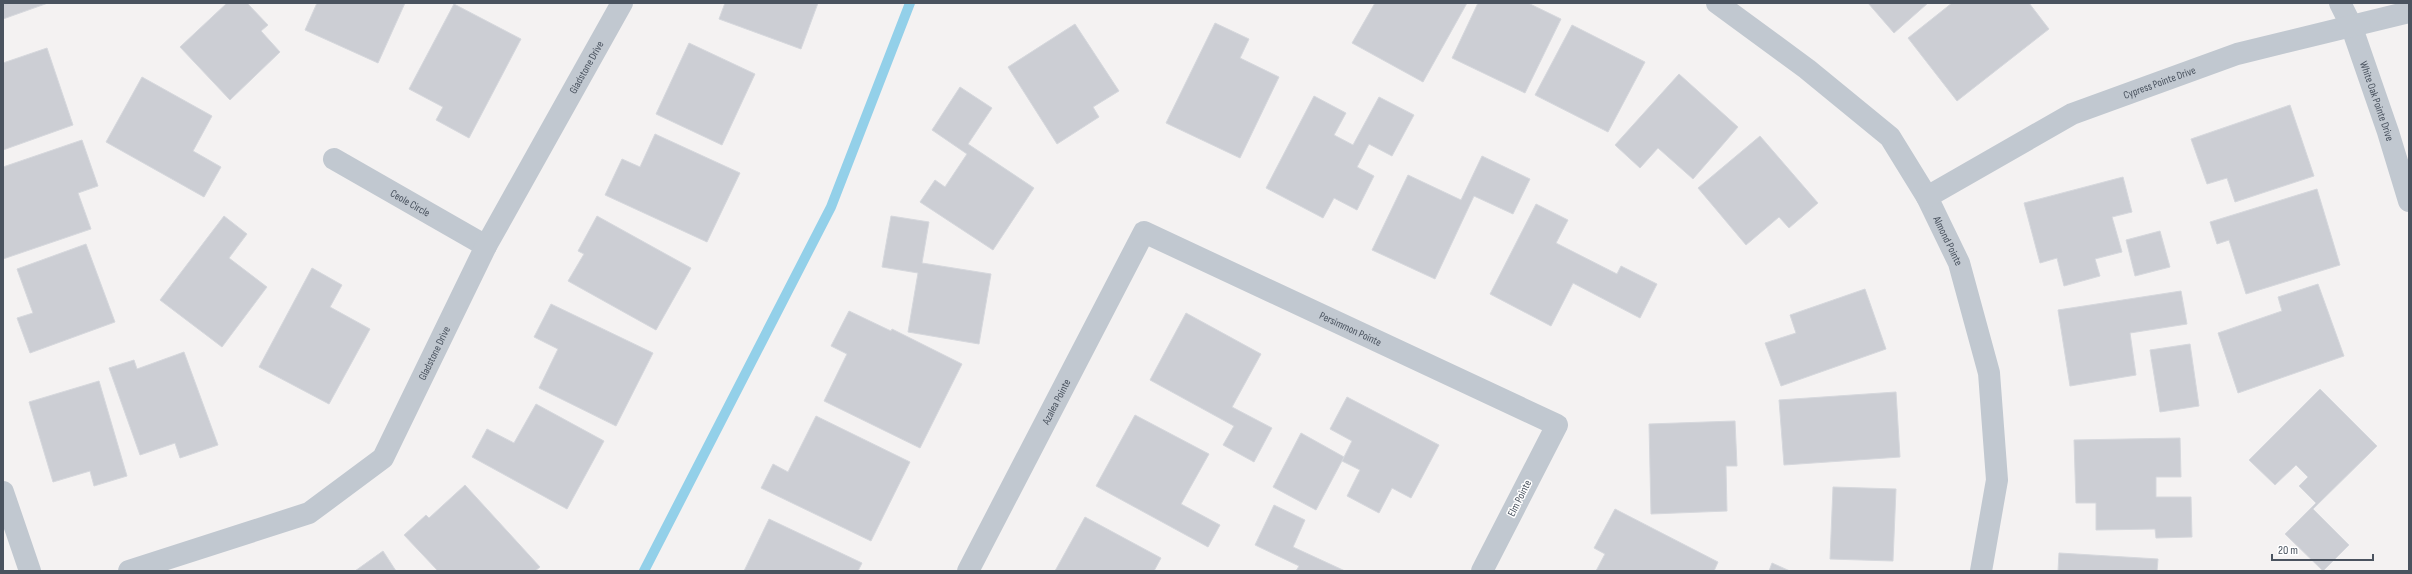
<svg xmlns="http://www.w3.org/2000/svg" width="2412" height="574" font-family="'Sofia Sans Condensed',sans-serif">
<rect width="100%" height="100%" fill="#f4f2f2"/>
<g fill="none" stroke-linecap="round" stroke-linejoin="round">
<polyline stroke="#93d0e9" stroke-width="10" points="644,571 831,207 910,3"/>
</g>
<g fill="#ccced4" stroke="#d6d8dd">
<polygon points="3,3 48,3 3,19"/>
<polygon points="227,3 247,3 268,25 261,31 280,52 230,100 180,47"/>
<polygon points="317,3 405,3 378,63 305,30"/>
<polygon points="725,3 818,3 801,49 719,19"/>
<polygon points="1375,3 1467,3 1423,82 1352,43"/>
<polygon points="1478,3 1528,3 1561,19 1525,93 1452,58"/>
<polygon points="1868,3 1928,3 1894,33"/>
<polygon points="1952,3 2029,3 2049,29 1957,101 1908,38"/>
<polygon points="454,4 521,39 469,138 436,120 443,107 409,89"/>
<polygon points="1215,23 1249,39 1240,58 1279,77 1240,158 1166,123"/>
<polygon points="1075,24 1119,91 1093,107 1099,117 1057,144 1008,67"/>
<polygon points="1572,25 1645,62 1608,132 1535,95"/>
<polygon points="689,43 755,74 722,145 656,114"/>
<polygon points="47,48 73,125 3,150 3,63"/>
<polygon points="1679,74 1738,127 1693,179 1658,148 1640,168 1615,145"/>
<polygon points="142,77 212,116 193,151 221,167 204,197 106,142"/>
<polygon points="960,87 992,108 968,144 1034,188 993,250 920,202 935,180 945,187 967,154 932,130"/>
<polygon points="1314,96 1346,113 1334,135 1353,145 1379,97 1414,115 1392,156 1369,144 1357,167 1374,176 1357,210 1334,198 1323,218 1266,188"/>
<polygon points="2290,105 2314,176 2235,202 2227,178 2207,184 2191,139"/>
<polygon points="655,134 740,173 707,242 605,195 622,159 640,167"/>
<polygon points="1760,136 1818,203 1789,228 1779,217 1746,245 1698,188"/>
<polygon points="82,140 98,186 78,193 91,229 3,259 3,167"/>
<polygon points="1482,156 1530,179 1513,214 1474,196 1435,279 1372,250 1408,175 1461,200"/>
<polygon points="2123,177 2132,212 2112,217 2122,252 2095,259 2100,276 2064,286 2057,258 2040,263 2024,203"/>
<polygon points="2317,189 2340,265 2246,294 2229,240 2217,244 2210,222"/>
<polygon points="1536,204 1568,220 1556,243 1617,274 1621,266 1657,284 1640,318 1573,283 1551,326 1490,294"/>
<polygon points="224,216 247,234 229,258 267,287 222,347 160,300"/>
<polygon points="597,216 691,268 656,330 568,281 584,254 578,251"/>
<polygon points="891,216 929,222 922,263 991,274 979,344 908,332 918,273 882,267"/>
<polygon points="2160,231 2170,267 2135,276 2126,240"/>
<polygon points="86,244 115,322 30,353 17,318 33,313 17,269"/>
<polygon points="312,268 342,285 330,307 370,329 329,404 259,367"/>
<polygon points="2318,284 2344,356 2238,393 2218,333 2282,311 2278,297"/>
<polygon points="1865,289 1886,349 1781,386 1765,343 1796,333 1790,315"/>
<polygon points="2181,291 2187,324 2130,333 2136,375 2070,386 2058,310"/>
<polygon points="551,304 653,353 616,426 539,388 558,349 534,337"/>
<polygon points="849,311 891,331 892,329 962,364 920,448 824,401 847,354 831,346"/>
<polygon points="1186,313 1261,354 1232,407 1272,428 1254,462 1223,445 1234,426 1150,380"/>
<polygon points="2190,344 2199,406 2160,412 2150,350"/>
<polygon points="184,352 218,445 180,458 175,443 140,455 109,368 134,360 137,369"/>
<polygon points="99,381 127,476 94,486 90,471 53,482 29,402"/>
<polygon points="2320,389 2377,446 2313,509 2349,545 2323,571 2285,534 2316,503 2299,486 2308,477 2296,465 2275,485 2249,460"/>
<polygon points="1896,392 1900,457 1784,465 1779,400"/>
<polygon points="1347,397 1439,445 1411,498 1392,488 1379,513 1347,496 1360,470 1342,461 1352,441 1330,429"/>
<polygon points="536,404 604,441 567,509 472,457 487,429 514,443"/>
<polygon points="1135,415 1209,454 1181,504 1220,525 1208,547 1096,486"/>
<polygon points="816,416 910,462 871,541 761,488 773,464 788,472"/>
<polygon points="1735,421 1737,466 1726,466 1727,511 1651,514 1649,424"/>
<polygon points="1301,433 1344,457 1316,510 1273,487"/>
<polygon points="2180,438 2181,477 2156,477 2156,497 2191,497 2192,537 2156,538 2155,529 2096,530 2096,503 2076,503 2074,440"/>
<polygon points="465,485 540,567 535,571 438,571 404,535 426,515 429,518"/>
<polygon points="1833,487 1896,489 1893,561 1830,559"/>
<polygon points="1274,505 1305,520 1293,547 1345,571 1296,571 1299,566 1255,545"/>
<polygon points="1615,509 1718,562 1714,571 1596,571 1605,554 1594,548"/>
<polygon points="1085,517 1161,558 1154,571 1055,571"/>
<polygon points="769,519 862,563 858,571 744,571"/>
<polygon points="383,551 396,571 355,571"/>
<polygon points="2059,553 2158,559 2157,571 2058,571"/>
<polygon points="1772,563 1790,571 1769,571"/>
</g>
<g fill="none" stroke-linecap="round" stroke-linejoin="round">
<g stroke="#c1c8d0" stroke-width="22">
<path id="s1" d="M1717 3 1807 69 1890 137 1927 197 1959 263 1989 373 1997 480 1981 571"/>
<path id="s2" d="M2340 3 2351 25 2388 132 2409 201"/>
<path id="s3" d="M334 159 486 246"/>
<path id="s4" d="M1927 197 2072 114 2237 54 2409 12"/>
<polyline points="3,492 30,571"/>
<path id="s5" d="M129 571 309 513 383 458 486 246 622 3"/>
<path id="s6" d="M968 571 1144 232 1557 425 1482 571"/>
</g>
</g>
<g text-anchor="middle" stroke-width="3" stroke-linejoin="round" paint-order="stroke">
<g font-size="11" fill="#4a535f" stroke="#fff">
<text dy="4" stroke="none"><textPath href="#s5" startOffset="722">Gladstone Drive</textPath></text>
<text dy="4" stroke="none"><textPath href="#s4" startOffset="260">Cypress Pointe Drive</textPath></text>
<text dy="4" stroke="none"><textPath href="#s2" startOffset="105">White Oak Pointe Drive</textPath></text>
<text dy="4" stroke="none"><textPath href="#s3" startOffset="88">Ceole Circle</textPath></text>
<text dy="4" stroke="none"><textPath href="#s1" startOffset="338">Almond Pointe</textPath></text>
<text dy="4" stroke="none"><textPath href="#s6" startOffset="610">Persimmon Pointe</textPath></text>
<text dy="4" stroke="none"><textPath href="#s5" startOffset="398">Gladstone Drive</textPath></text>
<text dy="4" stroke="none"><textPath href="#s6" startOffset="191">Azalea Pointe</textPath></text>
<text transform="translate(1519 498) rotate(-63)" y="4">Elm Pointe</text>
</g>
</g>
<rect width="2412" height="574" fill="none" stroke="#4a535f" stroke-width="8"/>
<path d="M2272 554v6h101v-6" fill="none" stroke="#4a535f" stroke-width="2"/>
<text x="2278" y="554" font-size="12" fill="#4a535f" stroke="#ffffff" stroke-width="3" paint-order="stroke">20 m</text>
</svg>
